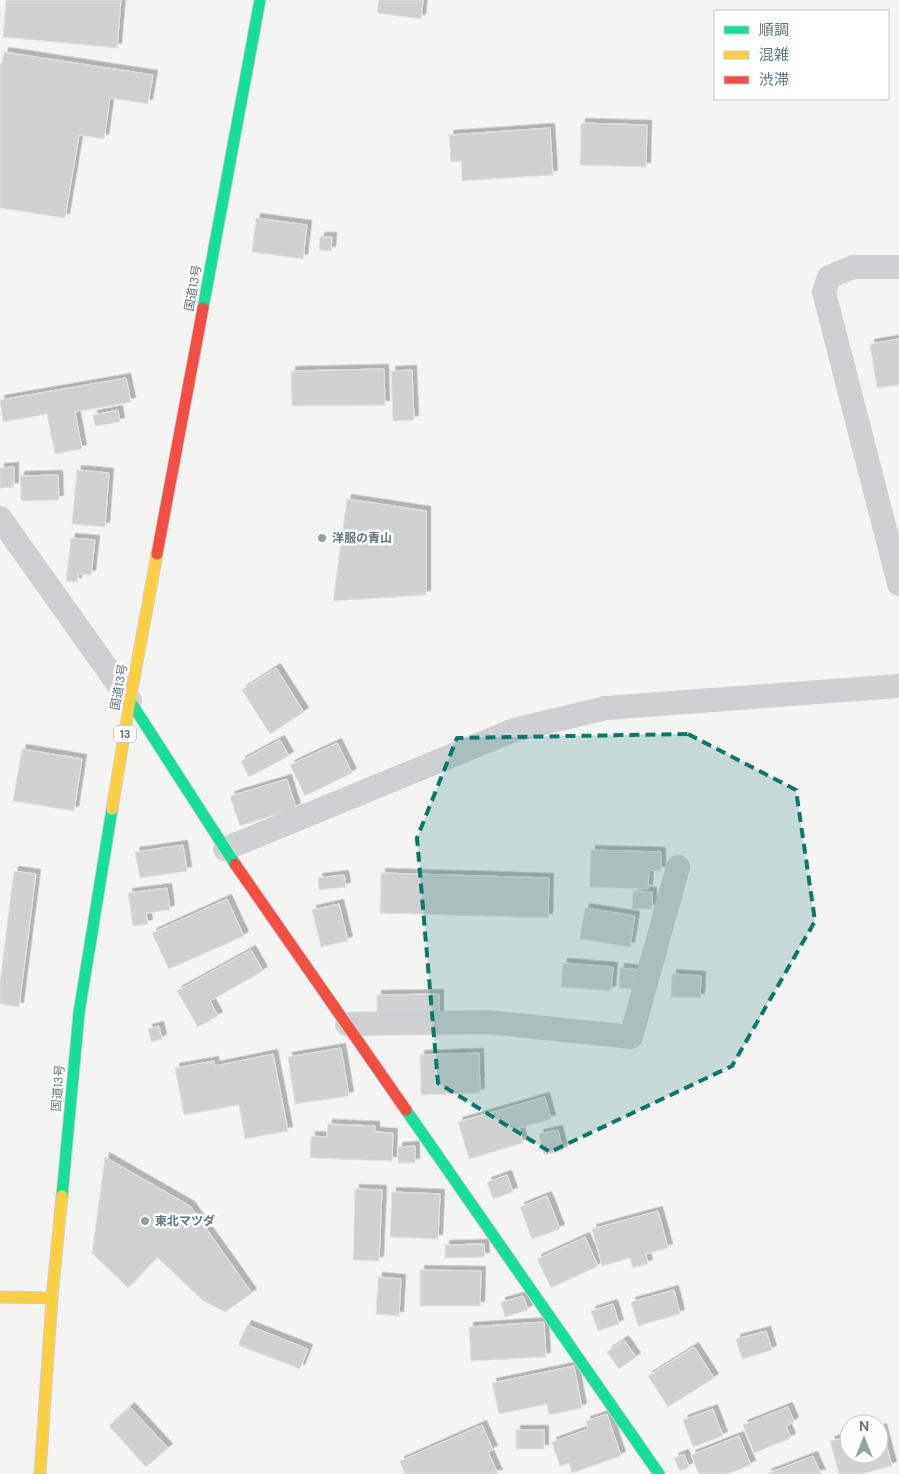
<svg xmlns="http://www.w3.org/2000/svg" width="899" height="1474" font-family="'DM Sans','Noto Sans JP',sans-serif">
<defs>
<filter id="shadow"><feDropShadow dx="4.5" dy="-4.5" stdDeviation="0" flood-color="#0004"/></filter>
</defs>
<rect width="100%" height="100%" fill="#f4f4f2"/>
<g fill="#d0d1d1" stroke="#e3e3e2" filter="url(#shadow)">
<polygon points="6,0 121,0 117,48 3,37"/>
<polygon points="379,0 423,0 421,19 377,13"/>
<polygon points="4,52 153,75 148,104 110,98 104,139 79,135 65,218 0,208 0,63 2,64"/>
<polygon points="581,123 647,125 646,167 580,165"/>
<polygon points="550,128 553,175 462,181 461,161 451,162 449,135"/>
<polygon points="256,218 307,225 303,259 252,252"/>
<polygon points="320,237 332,237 331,251 319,250"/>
<polygon points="899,339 899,385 877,388 870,344"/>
<polygon points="384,369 385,405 292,406 291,371"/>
<polygon points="412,370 414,420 393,421 391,371"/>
<polygon points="126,378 131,402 75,412 82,449 55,454 47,414 3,422 0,400"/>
<polygon points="118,410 120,422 95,426 93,415"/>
<polygon points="14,467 14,487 0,488 0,468"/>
<polygon points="77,470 109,473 105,527 72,524"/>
<polygon points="58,475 59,500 21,501 20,476"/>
<polygon points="347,499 426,511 426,595 333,601"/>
<polygon points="71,538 95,540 91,575 78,574 77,582 66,581"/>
<polygon points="276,668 304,712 270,734 242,690"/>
<polygon points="280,740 289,756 249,777 241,761"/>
<polygon points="337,743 352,773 305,796 290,765"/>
<polygon points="22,749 82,759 74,811 13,801"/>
<polygon points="287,779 296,808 240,826 230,796"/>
<polygon points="183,845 187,871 140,878 135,852"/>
<polygon points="591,850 661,852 661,871 649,870 648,889 590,887"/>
<polygon points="14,871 36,874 19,1007 0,1004 0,982"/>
<polygon points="381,873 549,878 548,918 380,913"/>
<polygon points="344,875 346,887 319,890 318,878"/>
<polygon points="167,888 170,910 146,913 148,924 133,926 128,893"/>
<polygon points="633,891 652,892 652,909 632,909"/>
<polygon points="227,899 244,936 169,969 152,933"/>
<polygon points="339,904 348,941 321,947 312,910"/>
<polygon points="585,908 635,916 630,947 580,939"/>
<polygon points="251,950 263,971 210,1001 218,1016 198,1027 177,991"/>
<polygon points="563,963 613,967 611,991 561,987"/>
<polygon points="620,968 639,970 637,990 619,988"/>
<polygon points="672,974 701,976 700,998 671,997"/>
<polygon points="439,994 439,1017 377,1017 377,995"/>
<polygon points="159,1026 162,1039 151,1042 148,1029"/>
<polygon points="341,1048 349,1096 295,1104 288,1057"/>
<polygon points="479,1053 480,1093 421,1095 420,1055"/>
<polygon points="273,1054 288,1131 245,1139 239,1105 184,1115 175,1068 214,1061 215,1066"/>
<polygon points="545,1097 551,1119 519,1128 523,1143 469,1159 458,1122"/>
<polygon points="328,1124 375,1126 375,1132 393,1133 392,1161 310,1158 311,1136 327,1137"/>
<polygon points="558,1130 563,1151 544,1155 539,1134"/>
<polygon points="415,1146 415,1163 398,1163 398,1147"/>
<polygon points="105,1157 190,1206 252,1293 225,1312 202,1300 157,1257 128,1288 92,1253"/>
<polygon points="507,1175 513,1192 493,1199 487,1182"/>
<polygon points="355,1189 382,1190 379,1261 353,1260"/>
<polygon points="392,1192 440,1194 438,1239 390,1237"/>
<polygon points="547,1196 560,1229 532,1239 520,1207"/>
<polygon points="658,1211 668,1248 646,1254 648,1264 633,1268 630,1258 602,1266 592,1229"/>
<polygon points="585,1237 598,1266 551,1288 537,1259"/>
<polygon points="484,1244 485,1257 445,1258 445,1245"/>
<polygon points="420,1270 481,1271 480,1306 420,1306"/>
<polygon points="378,1277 401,1279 399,1316 376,1314"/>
<polygon points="674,1290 680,1314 638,1326 631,1302"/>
<polygon points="523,1296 528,1310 505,1317 501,1302"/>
<polygon points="613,1304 619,1324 598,1331 591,1311"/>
<polygon points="544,1322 546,1357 471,1361 469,1327"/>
<polygon points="247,1325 308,1349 300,1369 238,1345"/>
<polygon points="766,1331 772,1350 742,1359 736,1339"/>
<polygon points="624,1340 636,1357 619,1369 607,1352"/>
<polygon points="694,1347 714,1378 668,1407 648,1376"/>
<polygon points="574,1366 582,1408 549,1415 547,1404 499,1414 492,1383"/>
<polygon points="130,1407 168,1448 146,1467 109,1426"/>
<polygon points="788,1407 794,1422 786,1426 791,1438 754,1453 743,1425"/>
<polygon points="713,1409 723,1436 693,1447 683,1420"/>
<polygon points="607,1414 621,1456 572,1473 569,1463 560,1466 552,1442 588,1429 586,1421"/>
<polygon points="482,1425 493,1450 488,1452 498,1474 405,1474 400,1461"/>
<polygon points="882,1428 892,1466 860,1474 839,1474 830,1441 849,1436 849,1454 879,1454 879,1429"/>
<rect x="516" y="1430" width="28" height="19"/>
<polygon points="739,1436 751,1465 727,1474 699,1474 691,1455"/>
<polygon points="684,1454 689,1467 680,1471 674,1458"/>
<polygon points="813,1456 821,1474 766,1474"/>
</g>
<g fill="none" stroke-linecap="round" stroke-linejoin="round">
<g stroke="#cfd1d2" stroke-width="13">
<g id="fast">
<polyline points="203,308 260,0"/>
<polyline points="130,701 235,864"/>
<polyline points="406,1110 659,1474"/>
<polyline points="62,1196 79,1013 112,809"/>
</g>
</g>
<g stroke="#cfd1d2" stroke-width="13">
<g id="slow">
<polyline points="112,809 130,701 157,554"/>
<polyline points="0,1297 52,1298"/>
<polyline points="40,1474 52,1298 62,1196"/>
</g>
</g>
<g stroke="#cfd1d2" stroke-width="13">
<g id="jam">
<polyline points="157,554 203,308"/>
<polyline points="235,864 406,1110"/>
</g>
</g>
<g stroke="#cfd0d1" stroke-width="24">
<polyline points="899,267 853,267 829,277 824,292 899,584"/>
<polyline points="0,518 130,701"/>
<polyline points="225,849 514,730 606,708 899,686"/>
<polyline points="347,1024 487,1022 631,1037 678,867"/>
</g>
<use href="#fast" stroke="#16e098" stroke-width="11"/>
<use href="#slow" stroke="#ffcf43" stroke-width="11"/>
<use href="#jam" stroke="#f24e42" stroke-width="11"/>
</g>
<path fill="#0f766e" fill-opacity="0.2" stroke="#0f766e" stroke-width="4" stroke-dasharray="10 6" stroke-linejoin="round" d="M688 734 796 790 815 921 732 1066 550 1152 438 1083 417 838 457 738Z"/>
<g fill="#92a2a7" stroke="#fff" stroke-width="2">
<circle cx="322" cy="538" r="5"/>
<circle cx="145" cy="1221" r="5"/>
</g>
<g text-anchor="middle" stroke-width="5" stroke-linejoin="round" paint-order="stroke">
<rect fill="#fff" stroke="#8e9fa5" stroke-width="1" x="114" y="725.5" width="22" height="17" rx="4"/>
<g font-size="11" font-weight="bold" fill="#5d767f">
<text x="125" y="738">13</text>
</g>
<g font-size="12" fill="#5d767f" stroke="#fff">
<text transform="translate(193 288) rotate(-80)" y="4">国道13号</text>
<text transform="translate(119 687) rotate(-80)" y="4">国道13号</text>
<text transform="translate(58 1088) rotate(-85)" y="4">国道13号</text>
</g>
<g font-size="12" font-weight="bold" fill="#5d767f" stroke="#fff" text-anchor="start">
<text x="332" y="542">洋服の青山</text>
<text x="155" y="1225">東北マツダ</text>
</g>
</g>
<rect x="714" y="10" width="175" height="90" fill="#ffffff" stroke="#bec8cc"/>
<rect x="724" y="26" width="25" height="8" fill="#16e098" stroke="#bec8cc"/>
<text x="759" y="35" font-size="15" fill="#5d767f">順調</text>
<rect x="724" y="51" width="25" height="8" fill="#ffcf43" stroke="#bec8cc"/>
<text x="759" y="60" font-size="15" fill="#5d767f">混雑</text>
<rect x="724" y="76" width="25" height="8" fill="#f24e42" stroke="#bec8cc"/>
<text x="759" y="85" font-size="15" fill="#5d767f">渋滞</text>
<g transform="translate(864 1439)"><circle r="24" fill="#ffffff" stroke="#bec8cc"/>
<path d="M0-4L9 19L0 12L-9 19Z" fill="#92a2a7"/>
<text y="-8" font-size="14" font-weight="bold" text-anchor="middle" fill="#5d767f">N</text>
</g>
</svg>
